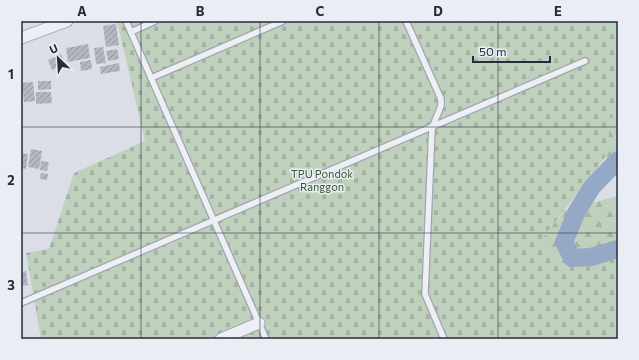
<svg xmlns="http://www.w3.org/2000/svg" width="639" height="360" font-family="Commissioner,sans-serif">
<defs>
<pattern id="forest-firs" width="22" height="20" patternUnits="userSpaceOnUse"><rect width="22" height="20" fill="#bfd0bc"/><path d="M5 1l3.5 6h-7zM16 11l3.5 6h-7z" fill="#a4b3a2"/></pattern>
<pattern id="cemetery-stones" width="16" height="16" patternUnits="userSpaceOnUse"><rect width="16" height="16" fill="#bfd0bc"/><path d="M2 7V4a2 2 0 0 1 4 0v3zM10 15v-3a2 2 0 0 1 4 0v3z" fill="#a4b3a2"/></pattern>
<pattern id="building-hatch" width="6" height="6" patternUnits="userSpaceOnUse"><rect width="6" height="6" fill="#b2b7c2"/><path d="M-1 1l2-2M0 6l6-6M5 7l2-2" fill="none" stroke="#91959f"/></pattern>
</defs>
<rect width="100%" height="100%" fill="#dbdee6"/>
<g fill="url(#forest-firs)">
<polygon points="618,108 618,155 604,159 613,111"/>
<polygon points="618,196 618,259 570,265 538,244 565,210"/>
</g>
<polygon fill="url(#cemetery-stones)" points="117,21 618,21 618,108 613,111 604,159 538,244 570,265 618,259 618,339 41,339 26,253 49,249 74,173 145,141"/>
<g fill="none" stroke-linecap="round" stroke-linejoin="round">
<polyline stroke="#95a9c7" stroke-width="18" points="618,160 592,187 577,211 564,242 572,258 591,257 618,249"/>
</g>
<g fill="url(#building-hatch)">
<polygon points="116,24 119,45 106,47 103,26"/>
<polygon points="88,44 90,58 68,62 66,48"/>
<polygon points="103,47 106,63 96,64 94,48"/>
<polygon points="117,49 119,59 108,61 106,51"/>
<polygon points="61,54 65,64 52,70 48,60"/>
<polygon points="91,60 92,69 81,71 80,62"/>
<polygon points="119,63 120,71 101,74 100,67"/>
<polygon points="38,81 51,81 51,89 38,90"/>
<polygon points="33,82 35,101 24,102 22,83"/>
<polygon points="36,92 51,92 52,103 36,104"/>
<polygon points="31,149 42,151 39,169 28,167"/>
<polygon points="21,153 28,154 26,169 21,168"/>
<polygon points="41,161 49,162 47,171 40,170"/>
<polygon points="41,173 48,174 47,180 40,179"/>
<polygon points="26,271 28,285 21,286 21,272"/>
</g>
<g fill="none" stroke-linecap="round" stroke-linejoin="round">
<g stroke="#a1a5b0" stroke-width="8">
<g id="service">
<polyline points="126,21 266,339"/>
<polyline points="406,21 441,99 441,106 432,128 425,294 444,339"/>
<polyline points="131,32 155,21"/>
<polyline points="151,78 283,21"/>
<polyline points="21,303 585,61"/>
</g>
</g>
<g stroke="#a1a5b0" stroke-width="13">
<g id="minor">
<polyline points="21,38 67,21"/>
<polyline points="221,339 259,323"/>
</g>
</g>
<use href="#service" stroke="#eeeff4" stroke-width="5.5"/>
<use href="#minor" stroke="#eeeff4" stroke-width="11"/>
</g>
<path fill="none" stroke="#252c3c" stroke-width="1" stroke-opacity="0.55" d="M141 21V339M260 21V339M379 21V339M498 21V339M21 127H618M21 233H618"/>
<g text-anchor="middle" stroke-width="3" stroke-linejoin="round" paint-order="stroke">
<g font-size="11" fill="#365732" stroke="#eaedf4">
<text x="322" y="178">TPU Pondok<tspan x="322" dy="13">Ranggon</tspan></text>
</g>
</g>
<rect width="639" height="360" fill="none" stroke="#eaedf4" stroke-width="44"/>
<g transform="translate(58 58) rotate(335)" stroke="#eaedf4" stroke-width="3" paint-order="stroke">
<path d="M0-3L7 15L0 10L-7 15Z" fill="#252c3c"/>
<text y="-6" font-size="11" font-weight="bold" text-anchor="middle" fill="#252c3c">U</text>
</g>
<path d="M473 56v6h77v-6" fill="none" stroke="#252c3c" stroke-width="2"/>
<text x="479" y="56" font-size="12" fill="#252c3c" stroke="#eaedf4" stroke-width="3" paint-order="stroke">50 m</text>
<rect x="22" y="22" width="595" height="316" fill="none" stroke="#252c3c" stroke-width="1.5"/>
<g font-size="13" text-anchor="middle" font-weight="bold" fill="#252c3c">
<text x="82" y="16">A</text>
<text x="200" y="16">B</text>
<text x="320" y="16">C</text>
<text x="438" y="16">D</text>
<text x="558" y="16">E</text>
<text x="11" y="79">1</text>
<text x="11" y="185">2</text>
<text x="11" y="290">3</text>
</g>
</svg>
